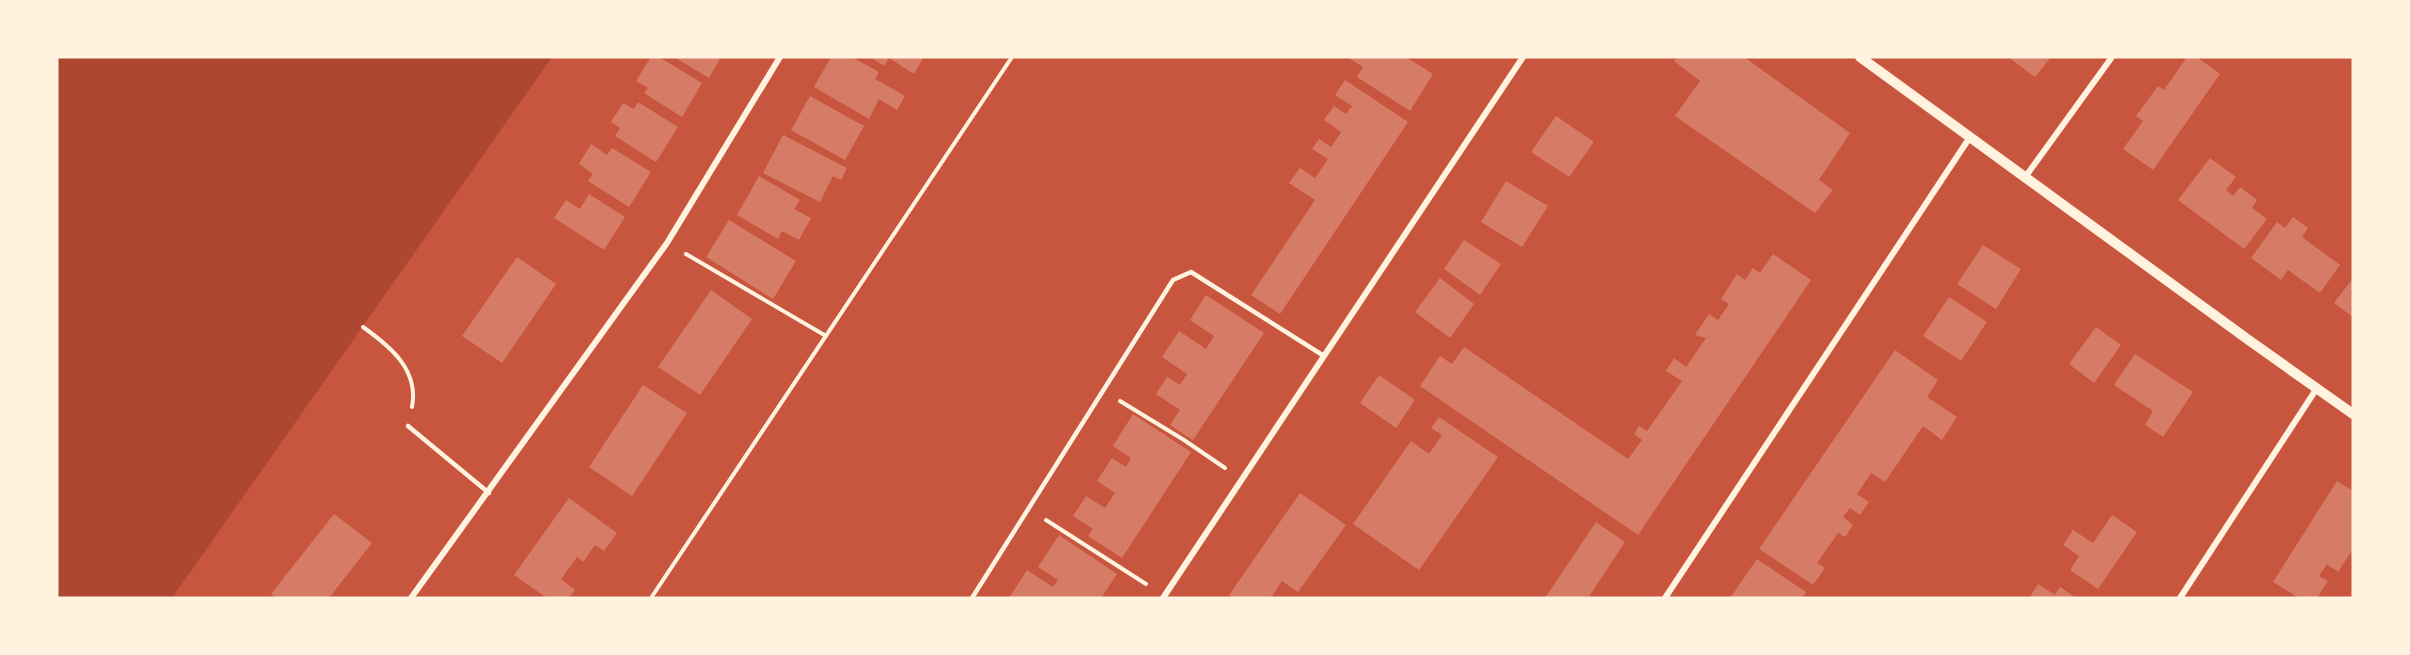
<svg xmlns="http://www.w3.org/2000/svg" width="2410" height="655" font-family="'Space Grotesk',sans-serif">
<rect width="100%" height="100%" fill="#c8553d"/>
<polygon fill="#ae4732" points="57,57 552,57 172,598 57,598"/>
<g fill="#d67c66">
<polygon points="651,57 659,57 702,83 682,117 644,93 648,88 636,81"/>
<polygon points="674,57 721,57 709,78"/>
<polygon points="831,57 852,57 879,72 875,79 905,96 897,110 879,99 869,119 814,87"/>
<polygon points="870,57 924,57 914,74 889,58 884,66"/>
<polygon points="1347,57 1406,57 1433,74 1410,111 1357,77 1363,67"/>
<polygon points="1677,57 1744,57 1850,133 1819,180 1833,190 1815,213 1675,116 1700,81 1674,61"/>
<polygon points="2008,57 2051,57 2035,77"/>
<polygon points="2187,57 2197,57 2220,74 2153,170 2123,149 2143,121 2136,116 2158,86 2164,90"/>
<polygon points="1345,80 1408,122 1280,314 1251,295 1315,200 1289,183 1300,168 1315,178 1328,159 1312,149 1319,139 1331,147 1341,132 1324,120 1334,106 1346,114 1352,106 1335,95"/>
<polygon points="810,96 864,126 845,160 791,130"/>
<polygon points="638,102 678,127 656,162 615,136 620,128 611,122 623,103 634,109"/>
<polygon points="1556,116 1594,142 1569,177 1531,152"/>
<polygon points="783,135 847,168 841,180 833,176 820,202 763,173"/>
<polygon points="591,144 607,155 612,148 651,172 629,207 588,181 593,174 579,164"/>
<polygon points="2210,158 2236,177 2226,190 2233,196 2240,187 2257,200 2252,208 2267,219 2244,249 2178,200"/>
<polygon points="759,176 800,200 794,209 811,218 799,240 782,231 778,239 737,215"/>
<polygon points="1506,181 1548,206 1522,247 1481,222"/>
<polygon points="589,194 625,217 604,250 554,218 566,200 580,209"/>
<polygon points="2293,217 2308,228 2302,237 2340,265 2320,293 2288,270 2281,280 2251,258 2277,222 2285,228"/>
<polygon points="729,220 796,261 773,299 706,257"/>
<polygon points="1464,240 1501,264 1480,295 1444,269"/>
<polygon points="1983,245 2021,269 1996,309 1957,284"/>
<polygon points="1773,254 1811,280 1638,535 1420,386 1440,356 1452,364 1464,347 1628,459 1642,440 1634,434 1639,426 1647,431 1682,381 1666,371 1674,358 1686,367 1706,338 1695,335 1709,314 1718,320 1729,304 1721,299 1737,274 1745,280 1753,268 1760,273"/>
<polygon points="517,257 556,284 502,363 462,336"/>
<polygon points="1440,278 1474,304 1450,338 1415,312"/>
<polygon points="2353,278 2353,317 2334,303"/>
<polygon points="711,290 752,319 700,395 658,367"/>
<polygon points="1206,295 1264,333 1193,440 1170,425 1180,410 1156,394 1167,377 1180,385 1187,374 1162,357 1179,331 1206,349 1214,336 1190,320"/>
<polygon points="1949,297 1987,322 1961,361 1923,336"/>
<polygon points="2096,327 2121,345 2094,383 2069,364"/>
<polygon points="1895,350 1938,380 1927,397 1957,417 1942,440 1923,426 1885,482 1871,473 1857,494 1869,502 1860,515 1850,508 1843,517 1853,525 1845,537 1838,533 1817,563 1825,568 1813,585 1759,549"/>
<polygon points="2135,354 2193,392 2163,437 2145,425 2153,411 2114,385"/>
<polygon points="1379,375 1415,400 1396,428 1360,403"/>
<polygon points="643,385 687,413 632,496 589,467"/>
<polygon points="1133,414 1191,452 1122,558 1088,536 1093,529 1073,516 1086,496 1105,508 1115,493 1097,481 1112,458 1126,467 1131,458 1113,446"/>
<polygon points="1439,417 1498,457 1419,570 1353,524 1411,441 1429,454 1442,435 1431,428"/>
<polygon points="2337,481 2353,491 2353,549 2338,572 2327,564 2319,576 2328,581 2317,598 2299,598 2273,582"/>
<polygon points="1300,493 1346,525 1298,592 1282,581 1271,598 1233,598 1229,595"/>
<polygon points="569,498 617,533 604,551 595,545 583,562 577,557 561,579 575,590 569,598 547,598 514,575"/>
<polygon points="334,514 372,543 329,598 276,598 271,594"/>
<polygon points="2112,515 2137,532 2098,589 2070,570 2079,556 2063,545 2073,530 2093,543"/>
<polygon points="1596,522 1625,542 1588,598 1545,598"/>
<polygon points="1059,535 1117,574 1101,598 1009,598 1027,570 1053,587 1058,580 1038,567"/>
<polygon points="1757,559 1806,592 1802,598 1730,598"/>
<polygon points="2038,584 2055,595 2060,587 2076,598 2029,598"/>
</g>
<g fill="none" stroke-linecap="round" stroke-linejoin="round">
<g stroke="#fff3e0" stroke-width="4">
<polyline points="686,254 826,336"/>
<path d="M363 327C391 347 419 370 412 407"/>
<polyline points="1120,401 1184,440 1225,468"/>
<polyline points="1046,520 1146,584"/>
<polyline points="651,598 1012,57"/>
</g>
<g stroke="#fff3e0" stroke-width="4.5">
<polyline points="408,426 489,493"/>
<polyline points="972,598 1173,280 1191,272 1324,356"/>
</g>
<g stroke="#fff3e0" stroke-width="6">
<polyline points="2026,176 2112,57"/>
<polyline points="411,598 667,243 780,57"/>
<polyline points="1163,598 1523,57"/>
<polyline points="1665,598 1970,137"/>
<polyline points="2180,598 2317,388"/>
</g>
<polyline stroke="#fff3e0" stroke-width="10" points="1860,57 2250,341 2353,414"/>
</g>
<rect width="2410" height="655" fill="none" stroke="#fff3e0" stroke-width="117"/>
</svg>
